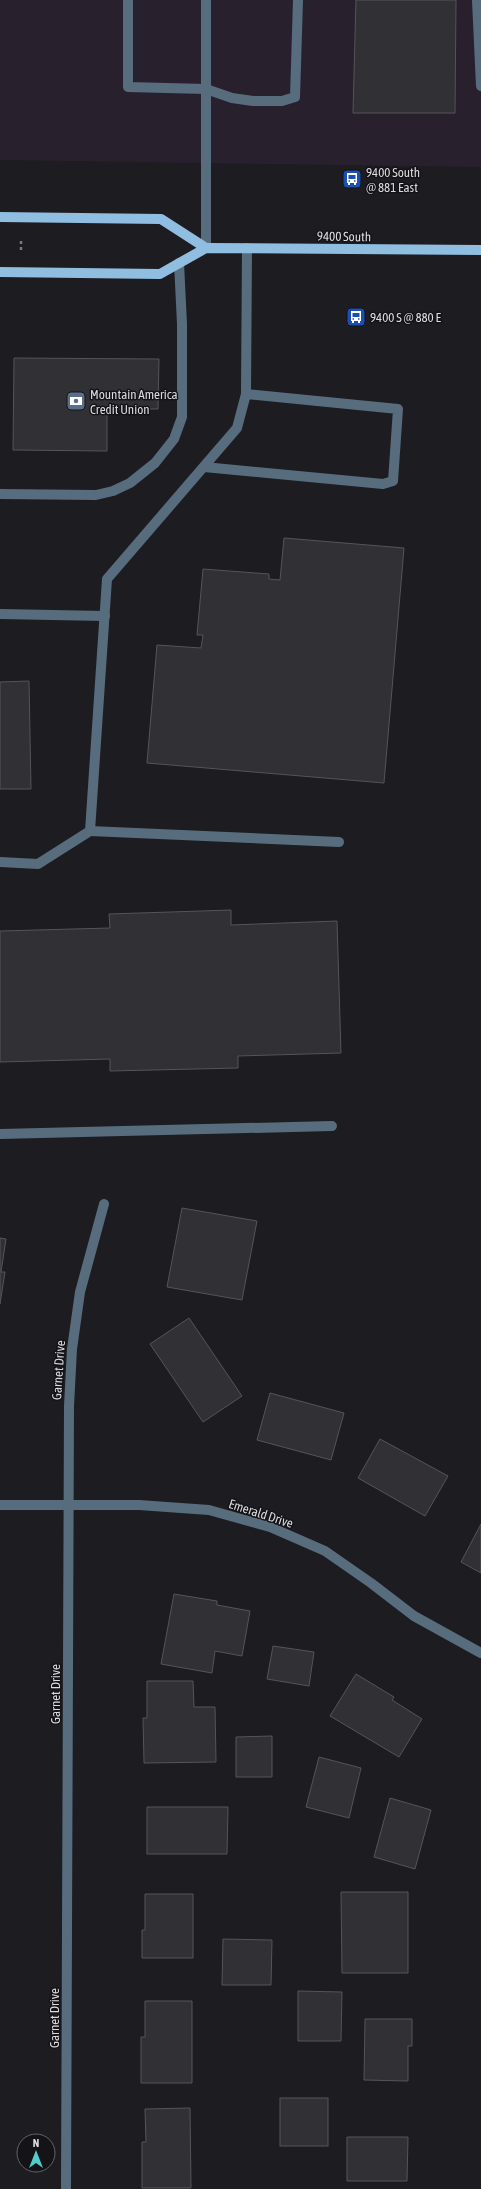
<svg xmlns="http://www.w3.org/2000/svg" width="481" height="2189" font-family="'Asap Condensed',sans-serif">
<rect width="100%" height="100%" fill="#1d1c21"/>
<polygon fill="#29202e" points="0,0 481,0 481,167 0,160"/>
<g fill="#313035" stroke="#55545a">
<polygon points="356,0 456,0 455,113 353,113"/>
<polygon points="14,358 159,359 158,409 107,409 107,451 13,450"/>
<polygon points="284,538 404,548 384,783 147,763 157,645 201,648 203,635 197,635 203,569 269,574 269,579 280,580"/>
<polygon points="29,681 31,789 0,789 0,682"/>
<polygon points="231,910 231,925 337,921 341,1053 238,1056 238,1068 110,1071 110,1059 0,1062 0,931 110,928 109,914"/>
<polygon points="182,1208 257,1221 242,1300 167,1287"/>
<polygon points="0,1238 6,1239 1,1272 5,1272 0,1304"/>
<polygon points="189,1318 242,1396 203,1422 150,1344"/>
<polygon points="270,1393 344,1413 331,1460 257,1440"/>
<polygon points="380,1439 448,1476 425,1516 358,1478"/>
<polygon points="481,1524 481,1573 461,1562"/>
<polygon points="174,1594 217,1601 217,1605 250,1611 242,1656 215,1651 212,1673 161,1664"/>
<polygon points="273,1646 314,1652 309,1686 267,1679"/>
<polygon points="356,1674 394,1697 392,1700 422,1719 399,1757 330,1716"/>
<polygon points="147,1681 193,1681 194,1707 215,1707 216,1762 144,1763 143,1718 147,1718"/>
<polygon points="272,1736 272,1777 236,1777 236,1737"/>
<polygon points="319,1757 361,1768 349,1818 306,1807"/>
<polygon points="390,1798 431,1810 415,1869 374,1857"/>
<polygon points="147,1807 228,1807 227,1854 147,1854"/>
<polygon points="341,1892 408,1892 408,1973 342,1973"/>
<polygon points="145,1894 193,1894 193,1958 142,1958 142,1930 145,1930"/>
<polygon points="223,1939 272,1940 271,1985 222,1985"/>
<polygon points="298,1991 342,1992 341,2041 298,2041"/>
<polygon points="145,2001 192,2001 192,2083 141,2083 141,2037 145,2037"/>
<polygon points="365,2019 412,2019 412,2046 408,2046 408,2081 364,2080"/>
<rect x="280" y="2098" width="48" height="48"/>
<polygon points="190,2108 191,2188 142,2188 142,2142 146,2142 145,2109"/>
<polygon points="347,2137 408,2137 407,2181 347,2181"/>
</g>
<g fill="none" stroke-linecap="round" stroke-linejoin="round">
<polyline stroke="#79787c" stroke-width="2.5" stroke-dasharray="3 3" stroke-linecap="butt" points="21,250 21,239"/>
<g stroke="#576d7d" stroke-width="10">
<polyline points="128,0 128,87 206,89 232,98 253,101 282,101 295,97 298,0"/>
<polyline points="477,0 481,86"/>
<polyline points="206,248 206,0"/>
<polyline points="204,467 383,484 393,481 398,409 246,394"/>
<polyline points="0,494 96,495 113,491 130,483 155,463 174,439 182,417 182,324 179,263"/>
<polyline points="0,614 105,616"/>
<polyline points="90,831 339,842"/>
<polyline points="0,862 38,864 90,831 107,579 237,428 246,394 247,248"/>
<polyline points="0,1134 332,1126"/>
<polyline points="0,1505 139,1505 209,1510 270,1527 325,1551 371,1583 414,1616 481,1653"/>
<polyline points="66,2189 69,1406 72,1349 80,1292 104,1204"/>
</g>
<g stroke="#90bee1" stroke-width="10">
<polyline points="0,217 161,219 206,248"/>
<polyline points="0,272 160,274 206,248 481,250"/>
</g>
</g>
<defs>
<g id="bus-square" transform="scale(1)"><rect x="-9" y="-9" width="18" height="18" rx="4" fill="#1a4fb4" stroke="#141318"/><path d="M-5-6H5V4H4V6H2V4H-2V6H-4V4H-5ZM-3.5-4V0h7V-4ZM-3.5 1.2v1.5H-2V1.2ZM2 1.2v1.5H3.5V1.2Z" fill="#fff"/></g>
<g id="bank-square" transform="scale(1)"><rect x="-9" y="-9" width="18" height="18" rx="4" fill="#5c6f8a" stroke="#141318"/><path d="M-6-4H6V4H-6ZM0-2.3a2.3 2.3 0 1 0 0 4.6a2.3 2.3 0 1 0 0-4.6Z" fill="#fff"/></g>
</defs>
<g fill-rule="evenodd">
<use href="#bus-square" x="352" y="179"/>
<use href="#bus-square" x="356" y="317"/>
<use href="#bank-square" x="76" y="401"/>
</g>
<g text-anchor="middle" stroke-width="3" stroke-linejoin="round" paint-order="stroke">
<g font-size="13" fill="#dbdadd" stroke="#141318" text-anchor="start">
<text x="366" y="177">9400 South<tspan x="366" dy="15">@ 881 East</tspan></text>
<text x="370" y="322">9400 S @ 880 E</text>
<text x="90" y="399">Mountain America<tspan x="90" dy="15">Credit Union</tspan></text>
</g>
<g font-size="13" fill="#dbdadd" stroke="#141318">
<text transform="translate(344 236) rotate(1)" y="5">9400 South</text>
<text transform="translate(58 1370) rotate(-86)" y="5">Garnet Drive</text>
<text transform="translate(261 1513) rotate(18)" y="5">Emerald Drive</text>
<text transform="translate(55 1694) rotate(-90)" y="5">Garnet Drive</text>
<text transform="translate(54 2018) rotate(-90)" y="5">Garnet Drive</text>
</g>
</g>
<g transform="translate(36 2153)"><circle r="19" fill="#141318" stroke="#646367"/>
<path d="M0-3L7 15L0 10L-7 15Z" fill="#52cdcc"/>
<text y="-6" font-size="11" font-weight="bold" text-anchor="middle" fill="#dbdadd">N</text>
</g>
</svg>
